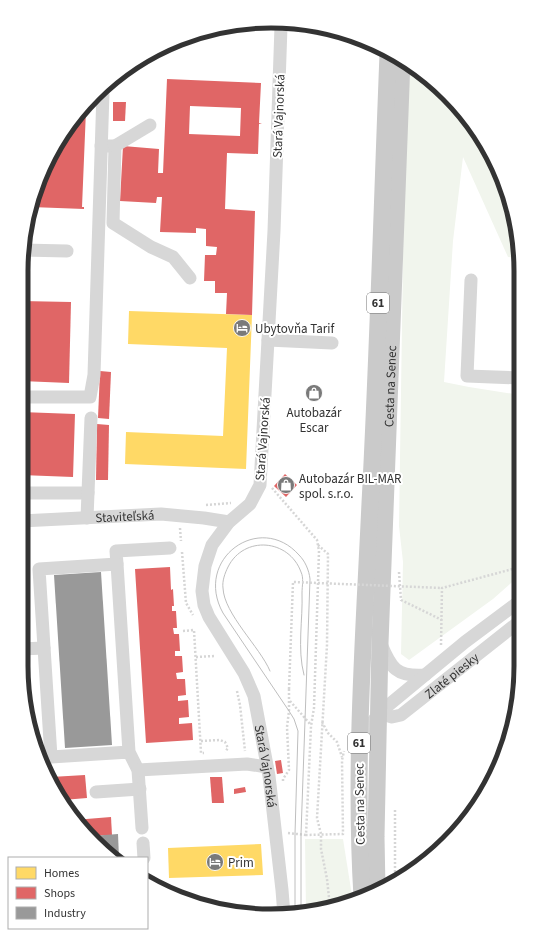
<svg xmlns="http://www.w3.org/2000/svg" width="542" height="937" font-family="'Source Sans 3',sans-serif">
<rect width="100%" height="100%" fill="#fff"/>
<g fill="#f1f5ed">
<polygon points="411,64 448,94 487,146 508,191 520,258 508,257 463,157 453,241 444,382 469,387 520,395 520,575 493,599 409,660 401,654 403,562 399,526 405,124"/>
<polygon points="305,839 343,839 353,902 306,912"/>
</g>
<g fill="#ffd966">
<polygon points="129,311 252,315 246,469 125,464 126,432 223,436 227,348 128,344"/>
<polygon points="261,844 263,875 169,878 168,848"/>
</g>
<g fill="#e06666" fill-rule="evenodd">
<path d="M167 79 261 83 259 123 262 124H259L258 154 227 153 225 209 255 211 252 315 226 314 227 293H215V281H204L205 255H216L217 247 206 246V229L196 228V233L160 232 162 197H157L156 203 120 201 123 146 159 149 158 173H163ZM190 106 241 108 240 136 189 134Z"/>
<polygon points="113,102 126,102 125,121 113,121"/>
<polygon points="86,110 82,207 84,207 84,209 31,207 34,191 63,132"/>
<polygon points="21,301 71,302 69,383 21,381"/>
<polygon points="100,371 111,372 109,419 98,418"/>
<polygon points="21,412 75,414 73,477 21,475"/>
<polygon points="97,424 109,425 108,480 96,480"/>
<polygon points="285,474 297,485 286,497 274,486"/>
<polygon points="170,567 171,590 173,589 174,606 172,606 172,611 176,611 177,628 173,628 174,634 179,634 180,651 175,651 175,656 182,656 183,672 176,673 177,679 185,679 186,695 178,696 178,701 188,700 189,717 179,718 179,724 192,723 193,740 146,743 135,569"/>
<polygon points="21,600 26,600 29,635 21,635"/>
<polygon points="31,726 35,726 36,738 33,739"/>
<polygon points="281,760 283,773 277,774 275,761"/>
<polygon points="85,775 87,798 63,800 51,777"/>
<polygon points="210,777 222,777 224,803 212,803"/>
<polygon points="245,787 246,792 234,794 234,789"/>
<polygon points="111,817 112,835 92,836 74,820"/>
</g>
<g fill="#999">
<polygon points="101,572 112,745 65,748 54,575"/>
<polygon points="21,668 25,668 27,694 26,694"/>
<polygon points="118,834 119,858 115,858 92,836"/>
</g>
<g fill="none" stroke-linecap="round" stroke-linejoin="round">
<g stroke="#d6d6d6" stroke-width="2.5" stroke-dasharray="2 2" stroke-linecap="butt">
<polyline points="272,488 317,540 319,551 314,708 311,726 306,835 343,834 342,760 344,751"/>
<polyline points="206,505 231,503"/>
<polyline points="180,528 181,541"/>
<polyline points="318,545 328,554 327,645 317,818 321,834 321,849 327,879 330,907"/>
<polyline points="182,552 186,603 193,615"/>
<polyline points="399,572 401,600 442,620"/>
<polyline points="183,631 194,630 201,753 204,753"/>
<polyline points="441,645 442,588 520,567"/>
<polyline points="196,657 215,656"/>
<polyline points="237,691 240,705 245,751"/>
<polyline points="290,701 311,725"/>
<polyline points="322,722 328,733 337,742 342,757"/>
<polyline points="201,741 220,740 225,742 228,748 225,752"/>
<polyline points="283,781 283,779 289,770 287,727 289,711 289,689"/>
<polyline points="395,810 395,873 398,878"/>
<polyline points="288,833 306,835"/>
</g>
<g stroke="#d7d7d7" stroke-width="13">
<path id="s1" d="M281 26 274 231 260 485 250 504 229 522 212 545 205 566 202 591 204 605 209 617 244 673 254 696 269 776 282 890 284 915"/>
<polyline points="101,146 115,146 113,223 151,247 173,257 190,278"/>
<polyline points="115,146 150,125"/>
<polyline points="22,250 67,251"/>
<polyline points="471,280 467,376 520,378"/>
<polyline points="268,340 332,343"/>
<polyline points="21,397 90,397 94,375 103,92"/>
<polyline points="22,493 88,493"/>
<polyline points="87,518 91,418"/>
<path id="s2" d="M21 521 161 514 204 518 229 522"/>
<polyline points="117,564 116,551 170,548"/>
<path d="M381 644C391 668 396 677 425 675"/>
<polyline points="21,649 44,648"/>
<path id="s3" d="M379 713 392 717 401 715 520 621"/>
<polyline points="361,745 369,727 379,713 465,642 520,601"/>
<polyline points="129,752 117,564 39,569 51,757 129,752 138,770 142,828"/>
<polyline points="138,770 247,764 267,767"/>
<polyline points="96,792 140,789"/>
<polyline points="143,843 144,858"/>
<polyline points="263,913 284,912"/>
</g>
<g stroke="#cacaca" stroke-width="17">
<path id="s4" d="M377 889 376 837 380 643 402 60"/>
<path d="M362 897C354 766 364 634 370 503 378 353 382 204 388 54"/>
</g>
<g stroke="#bebebe" stroke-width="1">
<path d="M270 671C260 647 224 614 223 588 222 581 225 573 228 567 244 535 289 539 301 572 304 578 302 586 302 593 303 620 297 648 304 675"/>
<path d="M295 914V834L298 731 294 719 289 711 223 613C193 559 260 511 299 555 305 561 309 570 310 579L301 834V913"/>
</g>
<polyline stroke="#d6d6d6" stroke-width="2.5" stroke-dasharray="2 2" stroke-linecap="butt" points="289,689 293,582 442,588"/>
</g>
<defs>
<g id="hotel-disc" transform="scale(0.9)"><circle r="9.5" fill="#7a7a7a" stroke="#fff"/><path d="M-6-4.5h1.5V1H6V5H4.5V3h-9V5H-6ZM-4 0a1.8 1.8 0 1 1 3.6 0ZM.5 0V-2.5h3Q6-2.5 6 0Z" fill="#fff"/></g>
<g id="shop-disc" transform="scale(0.9)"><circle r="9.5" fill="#7a7a7a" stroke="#fff"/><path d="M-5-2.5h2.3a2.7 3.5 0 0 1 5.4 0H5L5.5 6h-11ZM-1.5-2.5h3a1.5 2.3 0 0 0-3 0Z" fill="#fff"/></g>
</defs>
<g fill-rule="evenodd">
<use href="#hotel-disc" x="242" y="328"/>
<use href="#shop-disc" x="314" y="393"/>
<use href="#shop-disc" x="286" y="485"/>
<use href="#hotel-disc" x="215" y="862"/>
</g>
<g text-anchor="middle" stroke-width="4" stroke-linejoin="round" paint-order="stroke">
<g fill="#fff" stroke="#707070" stroke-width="1">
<rect x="367" y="293" width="22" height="20" rx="3"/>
<rect x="348" y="733" width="22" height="20" rx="3"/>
</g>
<g font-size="12" font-weight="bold" fill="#333">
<text x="378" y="307">61</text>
<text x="359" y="747">61</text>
</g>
<g font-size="13" fill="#333" stroke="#fff">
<text transform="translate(278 116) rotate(-88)" y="5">Stará Vajnorská</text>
<text dy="5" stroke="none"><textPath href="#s4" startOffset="503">Cesta na Senec</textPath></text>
<text transform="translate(262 439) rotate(-86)" y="5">Stará Vajnorská</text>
<text dy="5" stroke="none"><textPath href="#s2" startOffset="104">Staviteľská</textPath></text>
<text dy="5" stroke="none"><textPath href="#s3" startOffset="87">Zlaté piesky</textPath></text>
<text dy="5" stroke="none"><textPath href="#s1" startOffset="774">Stará Vajnorská</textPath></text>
<text transform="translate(359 804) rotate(-91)" y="5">Cesta na Senec</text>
</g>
<g font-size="13" fill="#333" stroke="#fff" text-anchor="start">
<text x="255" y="333">Ubytovňa Tarif</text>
<text x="314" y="417" text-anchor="middle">Autobazár<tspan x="314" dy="15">Escar</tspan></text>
<text x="299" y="483">Autobazár BIL-MAR<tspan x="299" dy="15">spol. s.r.o.</tspan></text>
<text x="228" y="867">Prim</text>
</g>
</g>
<path d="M0 0H542V937H0ZM271 28H271A243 243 0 0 1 514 271V666A243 243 0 0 1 271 909H271A243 243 0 0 1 28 666V271A243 243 0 0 1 271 28Z" fill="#fff" fill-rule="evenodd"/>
<path fill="none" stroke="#333" stroke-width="5" d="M271 28H271A243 243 0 0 1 514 271V666A243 243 0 0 1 271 909H271A243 243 0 0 1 28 666V271A243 243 0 0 1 271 28Z"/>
<rect x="8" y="857" width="140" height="72" fill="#ffffff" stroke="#adadad"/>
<rect x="16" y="867" width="20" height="12" fill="#ffd966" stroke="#adadad"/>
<text x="44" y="877" font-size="12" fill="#333333">Homes</text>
<rect x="16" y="887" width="20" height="12" fill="#e06666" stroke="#adadad"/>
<text x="44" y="897" font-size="12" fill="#333333">Shops</text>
<rect x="16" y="907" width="20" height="12" fill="#999999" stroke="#adadad"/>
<text x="44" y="917" font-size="12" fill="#333333">Industry</text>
</svg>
